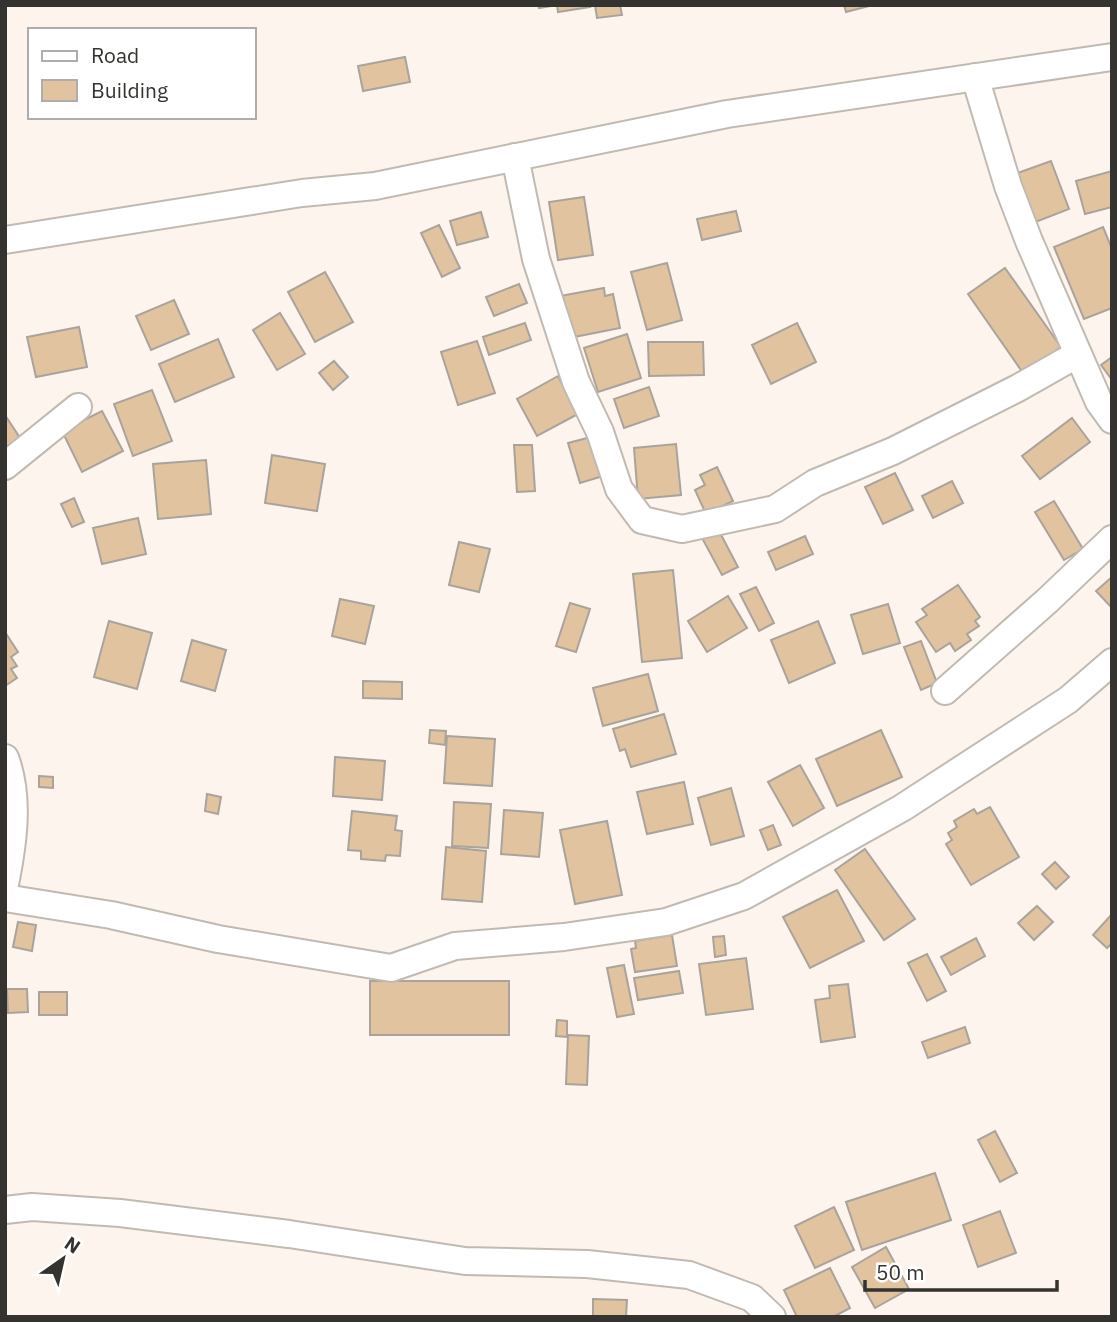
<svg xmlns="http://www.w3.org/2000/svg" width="1117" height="1322" font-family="'IBM Plex Sans',sans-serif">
<rect width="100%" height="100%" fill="#fdf5ed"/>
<g fill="#e1c39f" stroke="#aaa39b" stroke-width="2">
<polygon points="538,5 589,5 590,7 558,12 557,5 539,8"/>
<polygon points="595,5 620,5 622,15 597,18"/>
<polygon points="844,5 873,5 846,12"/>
<polygon points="405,57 410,82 363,91 358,66"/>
<polygon points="1051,161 1069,209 1033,223 1015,174"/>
<polygon points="1112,171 1112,207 1085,214 1076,181"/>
<polygon points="584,197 593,255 558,260 549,202"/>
<polygon points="736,211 741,231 702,240 697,219"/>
<polygon points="481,212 488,237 457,245 450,221"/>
<polygon points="439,225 460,268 442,277 421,233"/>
<polygon points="1103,227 1112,249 1112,308 1084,319 1054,247"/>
<polygon points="667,263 682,320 647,330 631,272"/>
<polygon points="1005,268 1061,347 1023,373 968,294"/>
<polygon points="325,272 353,322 315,342 288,292"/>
<polygon points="519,284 527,303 494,316 486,297"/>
<polygon points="604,288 605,296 613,294 620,328 569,338 560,296"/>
<polygon points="174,300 189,334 151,350 136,316"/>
<polygon points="280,313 305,354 277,370 253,330"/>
<polygon points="525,323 531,340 489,355 483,337"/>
<polygon points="797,323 816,362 771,384 752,345"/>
<polygon points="79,327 87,367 36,377 27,337"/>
<polygon points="627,334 641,378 598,392 584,348"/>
<polygon points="218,339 234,377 175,402 159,364"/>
<polygon points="477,341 495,393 458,405 441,352"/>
<polygon points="648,342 703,342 704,375 649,376"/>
<polygon points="1112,357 1112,380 1101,365"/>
<polygon points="334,361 348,377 333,390 319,373"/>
<polygon points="558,376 578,414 537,436 517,399"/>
<polygon points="649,387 659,416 624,428 614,399"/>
<polygon points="152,390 172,441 133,456 114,404"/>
<polygon points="102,411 123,451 82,472 62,431"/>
<polygon points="5,415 24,444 5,456"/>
<polygon points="1072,418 1090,442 1040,479 1022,456"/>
<polygon points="591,437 603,476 580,483 568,443"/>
<polygon points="676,444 681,495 638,499 634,448"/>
<polygon points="514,445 532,445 535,491 517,492"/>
<polygon points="272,455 325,464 317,511 265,503"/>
<polygon points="206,460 211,514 158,519 153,464"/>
<polygon points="717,467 733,501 706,514 695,490 705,485 700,475"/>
<polygon points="895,473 913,510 883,524 865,487"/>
<polygon points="952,481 963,503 933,518 922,496"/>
<polygon points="74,498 84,522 72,527 61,504"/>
<polygon points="1054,501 1083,549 1064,560 1035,512"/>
<polygon points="138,518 146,554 102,564 93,528"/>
<polygon points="718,529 738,567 722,575 702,538"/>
<polygon points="805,536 813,554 776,570 768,552"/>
<polygon points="459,542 490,549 479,592 449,585"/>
<polygon points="673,570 682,658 642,662 633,574"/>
<polygon points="1112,577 1112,608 1096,591"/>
<polygon points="958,585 980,617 975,621 979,626 967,634 971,640 955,651 950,643 936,652 916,622 927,615 922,609"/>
<polygon points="756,587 774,623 759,631 740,594"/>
<polygon points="728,596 747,628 707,652 688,621"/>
<polygon points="340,599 374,606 365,644 332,636"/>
<polygon points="570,603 590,609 576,652 556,646"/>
<polygon points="888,604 900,643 863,654 851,615"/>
<polygon points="109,621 152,633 137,689 94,677"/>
<polygon points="818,621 835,663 789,683 771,640"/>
<polygon points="5,632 18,652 11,657 17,666 11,669 17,678 5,686"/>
<polygon points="192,640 226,650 215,691 181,681"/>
<polygon points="921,641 937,683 921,690 904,647"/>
<polygon points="648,674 658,711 603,726 593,688"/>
<polygon points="363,681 402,682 402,699 363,698"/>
<polygon points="664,714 676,754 631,767 625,749 620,751 613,729"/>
<polygon points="430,730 446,731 445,745 429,743"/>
<polygon points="881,730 902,777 837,806 816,759"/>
<polygon points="447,736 495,739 492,786 444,783"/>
<polygon points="335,757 385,761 382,800 333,796"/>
<polygon points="800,765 824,808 793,826 768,782"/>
<polygon points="39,776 53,777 53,788 39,787"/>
<polygon points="684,782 693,824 647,834 637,792"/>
<polygon points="731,788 744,836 711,845 698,798"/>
<polygon points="207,794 221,797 218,814 205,811"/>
<polygon points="454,802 491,804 488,848 452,846"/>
<polygon points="990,807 1019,857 971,885 946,844 952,840 948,833 957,827 954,821 974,809 977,814"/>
<polygon points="504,810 543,813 539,857 501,854"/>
<polygon points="352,811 397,816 395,830 402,831 400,856 386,855 385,861 361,859 361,851 348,850"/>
<polygon points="607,821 622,895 575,904 560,830"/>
<polygon points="773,825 781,845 768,850 760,830"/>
<polygon points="446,847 486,851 482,902 442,899"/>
<polygon points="865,849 915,919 884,940 835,870"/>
<polygon points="1055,862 1069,877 1056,889 1042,874"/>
<polygon points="837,890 864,941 810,968 783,917"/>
<polygon points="1037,906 1053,922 1034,940 1018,923"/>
<polygon points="1112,914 1112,943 1107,948 1093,935"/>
<polygon points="18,922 36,925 32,951 13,947"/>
<polygon points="672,935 677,966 635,972 631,949 636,948 635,941"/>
<polygon points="724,936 726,955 715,957 713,937"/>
<polygon points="976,938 985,956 951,975 941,957"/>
<polygon points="927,954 946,991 927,1001 908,963"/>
<polygon points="746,958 753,1009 706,1015 699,964"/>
<polygon points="624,965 634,1014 617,1017 607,968"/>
<polygon points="679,971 683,993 638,1000 634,978"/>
<rect x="370" y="981" width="139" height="54"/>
<polygon points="848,984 855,1037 821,1042 815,1000 830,998 829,986"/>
<polygon points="7,989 27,989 28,1012 8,1013"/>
<rect x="39" y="992" width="28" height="23"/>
<polygon points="557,1020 567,1021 567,1037 556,1036"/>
<polygon points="965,1027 970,1043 928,1058 922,1042"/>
<polygon points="568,1035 589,1036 587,1085 566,1084"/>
<polygon points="995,1131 1017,1173 1000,1182 978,1140"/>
<polygon points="935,1173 951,1220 862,1250 846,1202"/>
<polygon points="834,1207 854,1250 815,1268 795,1226"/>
<polygon points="1000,1211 1016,1253 978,1267 963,1225"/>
<polygon points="886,1247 909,1289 875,1308 852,1267"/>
<polygon points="830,1268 850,1308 833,1317 797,1317 784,1290"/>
<polygon points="593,1299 627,1300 626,1317 593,1317"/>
</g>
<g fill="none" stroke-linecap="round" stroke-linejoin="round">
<g stroke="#c0bab2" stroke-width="30">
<g id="minor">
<polyline points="975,77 1008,186 1029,241 1099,402 1112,420"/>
<polyline points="515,157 536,259 576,382 600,432 619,489 642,520 682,529 775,509 815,483 893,451 1018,388 1078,354"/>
<polyline points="5,240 302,193 375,186 727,114 1112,57"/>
<polyline points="5,466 78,407"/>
<polyline points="945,691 1047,601 1112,539"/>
<path d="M5 758C20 797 13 844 5 884"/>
<polyline points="5,898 111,915 218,939 391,968 455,946 564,937 666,922 744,896 902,808 1068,700 1112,662"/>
<polyline points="5,1210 32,1207 120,1213 289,1234 465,1261 587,1264 689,1275 752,1298 772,1317"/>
</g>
</g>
<use href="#minor" stroke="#fff" stroke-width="26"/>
</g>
<rect width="1117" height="1322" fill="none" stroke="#35332f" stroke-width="14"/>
<rect x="28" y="28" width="228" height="91" fill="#ffffff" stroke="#aeadac" stroke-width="2"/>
<rect x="42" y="51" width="35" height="10" fill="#ffffff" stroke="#aeadac" stroke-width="2"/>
<text x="91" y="63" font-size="21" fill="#35332f">Road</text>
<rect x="42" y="80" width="35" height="21" fill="#e1c39f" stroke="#aeadac" stroke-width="2"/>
<text x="91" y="98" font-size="21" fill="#35332f">Building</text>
<g transform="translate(63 1259) rotate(34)" stroke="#ffffff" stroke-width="5" paint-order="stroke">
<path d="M0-5L12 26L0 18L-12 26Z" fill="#35332f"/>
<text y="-10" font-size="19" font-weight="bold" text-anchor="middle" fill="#35332f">N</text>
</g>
<path d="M865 1280v10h192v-10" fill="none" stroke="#35332f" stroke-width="3.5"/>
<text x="876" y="1280" font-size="21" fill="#35332f" stroke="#ffffff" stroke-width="5" paint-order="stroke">50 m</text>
</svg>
